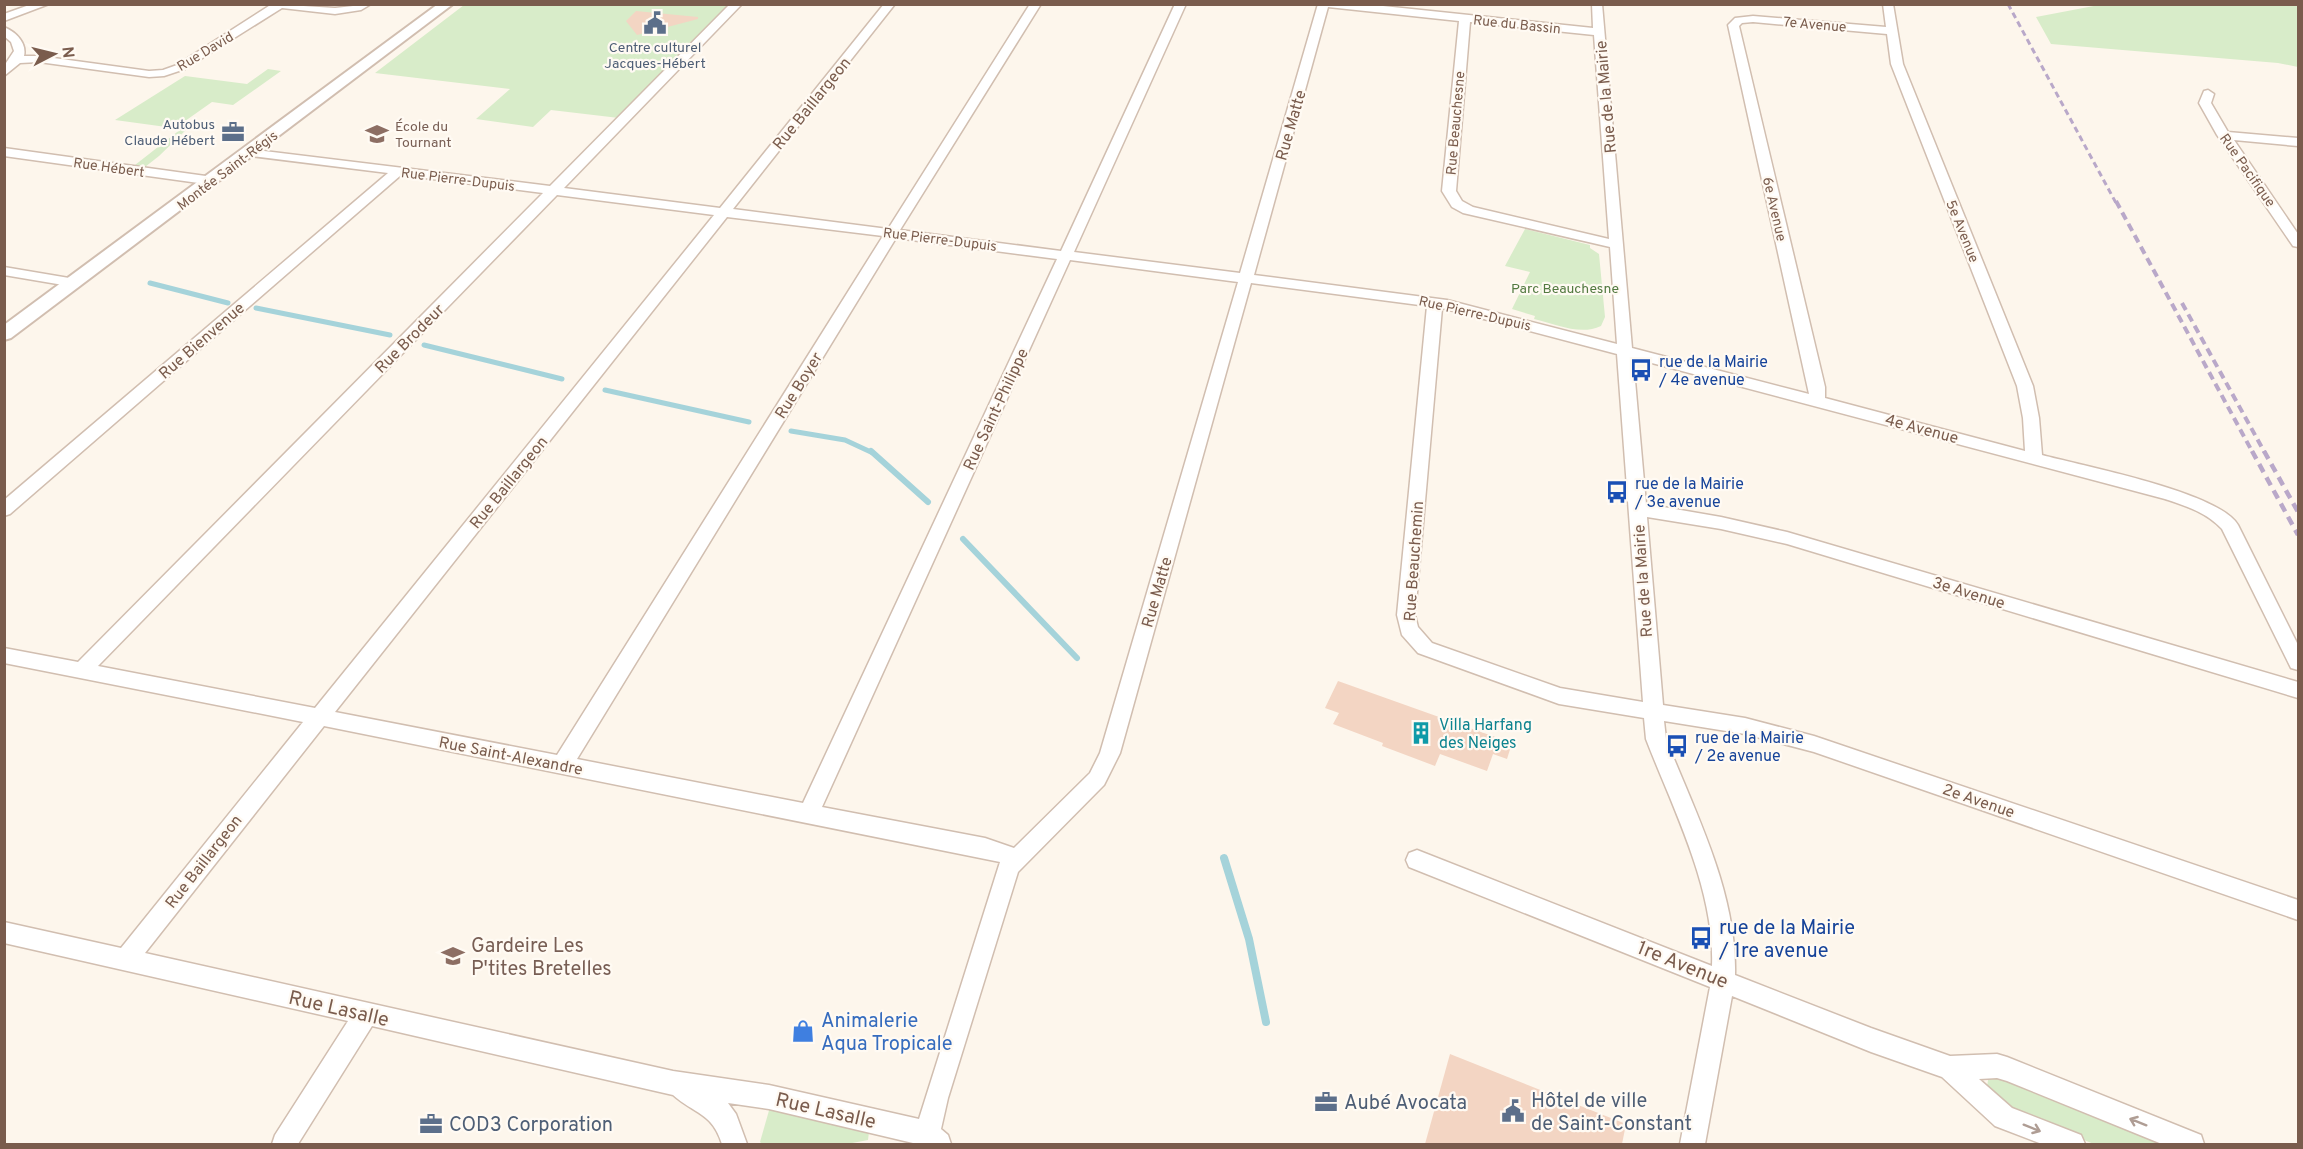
<svg xmlns="http://www.w3.org/2000/svg" width="2303" height="1149" font-family="Overpass,sans-serif">
<rect width="100%" height="100%" fill="#fdf6ec"/>
<g fill="#d8ecc9">
<polygon points="464,5 731,5 619,118 551,110 533,127 476,119 510,89 375,73"/>
<polygon points="2099,5 2298,5 2298,67 2278,63 2051,44 2036,17"/>
<polygon points="268,69 281,71 233,105 212,102 178,126 188,128 159,156 145,167 135,165 181,129 115,120 185,76 247,84"/>
<path d="M1525 229 1590 245V248L1599 254 1605 317 1601 326C1580 336 1556 324 1534 319L1535 316 1512 309 1530 272 1505 266Z"/>
<polygon points="1993,1077 2013,1080 2172,1144 2094,1144 2004,1108 1987,1087 1988,1080"/>
<polygon points="770,1107 869,1132 868,1140 847,1144 762,1144 760,1142"/>
</g>
<g fill="none" stroke-linecap="round" stroke-linejoin="round">
<g stroke="#a5d3da" stroke-width="5">
<polyline points="150,283 228,303"/>
<polyline points="256,308 390,335"/>
<polyline points="424,345 562,379"/>
<polyline points="605,390 749,422"/>
<polyline points="791,431 845,440 873,453"/>
</g>
<g stroke="#a5d3da" stroke-width="6">
<polyline points="871,451 928,502"/>
<polyline points="963,539 1077,658"/>
</g>
<polyline stroke="#a5d3da" stroke-width="8" points="1224,858 1249,939 1266,1022"/>
</g>
<g fill="#f3d5c3">
<polygon points="636,11 698,17 698,19 637,35 626,21"/>
<polygon points="1338,681 1512,743 1507,759 1493,754 1487,771 1440,754 1435,766 1382,746 1383,743 1333,724 1339,713 1325,708"/>
<polygon points="1450,1054 1626,1124 1622,1144 1425,1144"/>
</g>
<g fill="none" stroke-linecap="round" stroke-linejoin="round">
<g stroke="#d1beb0" stroke-width="3">
<g id="minor">
<polygon points="32,4 49,4 4,21 4,14"/>
<path d="M272 4 335 8 371 4 361 10 335 14 282 8 185 69 164 76 149 77 39 62 20 63 4 76V66L14 51 11 42 4 36V27C16 32 27 43 24 56H39L149 71 163 70 177 65Z"/>
<path d="M730 4H742L564 188 720 208 884 4H895L733 209 888 229 1030 4H1041L900 230 1061 251 1175 4H1186L1074 252 1240 273 1318 4H1364L1593 28 1592 4H1602L1632 348 1809 394 1728 25 1735 18 1753 16 1886 27 1883 4H1893L1903 64 2033 386 2039 418 2042 455C2083 466 2219 492 2238 525L2298 645V670L2291 668 2222 529C2206 512 2186 506 2165 499L1633 358 1646 504 1721 517 1787 532 2298 682V698L1787 544 1721 529 1647 517 1663 705 1745 718 1814 736 2298 900V920L1814 752 1745 734 1664 721 1666 739C1696 815 1737 892 1735 975L1871 1028 1950 1056 1997 1054 2007 1057 2201 1135 2204 1144H2162L2007 1081 1997 1078 1979 1079 2012 1108 2081 1135 2085 1144H2042L1995 1126 1942 1077 1871 1052 1732 996 1705 1144H1680L1710 987 1409 867 1406 860 1409 853 1417 850 1712 966C1715 889 1673 809 1646 739L1644 718 1559 704 1418 653 1402 635 1397 615 1427 306 1251 283 1120 753 1104 785 1018 872 948 1098 941 1129 948 1135 951 1144H913V1143L769 1109 728 1103 736 1114 747 1144H722C712 1112 694 1114 673 1095L372 1026 298 1144H272L275 1135 348 1021 4 943V922L121 948 303 722 4 663V648L78 662 543 193 401 175 10 514 4 516V500L388 173 251 156 247 155 245 152 247 149 550 186ZM1328 7 1459 21 1442 191 1452 207 1463 213 1610 247 1617 344 1447 300 1254 275ZM1470 22 1594 35 1609 239 1473 207 1462 201 1456 191ZM1753 22 1887 34 1891 64 2017 386 2023 418 2025 451 1825 398V387L1739 26 1742 23ZM557 195 714 215 315 708 98 666ZM727 217 883 236 557 755 335 712ZM896 238 1057 259 803 803 577 759ZM1070 260 1238 282 1100 753 1090 773 1014 848 985 838 822 807ZM1442 308 1617 354 1643 702 1560 688 1432 643 1418 627 1415 615ZM324 726 1000 862 919 1119 769 1085 673 1071 145 953Z"/>
<polygon points="2208,90 2214,94 2211,103 2228,132 2298,138 2298,146 2234,140 2298,234 2298,247 2293,246 2217,135 2199,103 2204,91"/>
<polygon points="4,148 213,177 219,181 213,185 4,156"/>
<polygon points="4,267 75,279 82,283 75,287 4,275"/>
</g>
</g>
<g stroke="#d1beb0" stroke-width="4">
<polygon id="tertiary" points="438,4 453,4 11,338 4,340 4,325"/>
</g>
<use href="#minor" fill="#fff" fill-rule="evenodd"/>
<use href="#tertiary" fill="#fff" fill-rule="evenodd"/>
<polyline stroke="#b9a8c9" stroke-width="3" stroke-dasharray="6 4" stroke-linecap="butt" points="2008,4 2116,203"/>
<g stroke="#b9a8c9" stroke-width="4" stroke-dasharray="8 5" stroke-linecap="butt">
<polyline points="2116,201 2253,453"/>
<polyline points="2182,303 2265,453"/>
</g>
<g stroke="#b9a8c9" stroke-width="4.5" stroke-dasharray="9 6" stroke-linecap="butt">
<polyline points="2252,451 2298,535"/>
<polyline points="2264,451 2298,512"/>
</g>
</g>
<defs><path id="oneway-shaft" d="M-6 0H5M1.5-3L5.5 0L1.5 3" fill="none" stroke-width="1.6" stroke-linecap="round" stroke-linejoin="round" transform="scale(1.5)"/></defs>
<g stroke="#af9d94">
<use href="#oneway-shaft" transform="translate(2138 1122) rotate(-158)"/>
<use href="#oneway-shaft" transform="translate(2032 1128) rotate(22)"/>
</g>
<defs>
<g id="civic-bare" transform="scale(1.8)"><path d="M-.6-6.5H3V-4.5H.6V-3L4-1V1h2V6H-6V1h2V-1L-.6-3ZM-1.2 2.5V6h2.4V2.5Z" fill="#5c6f8a" stroke="#fffaf3" stroke-width="2.5" paint-order="stroke"/></g>
<g id="office-bare" transform="scale(1.8)"><path d="M-6-3h4V-5.5h4V-3h4V5H-6ZM-1-4.5V-3h2v-1.5ZM-6 0V1H6V0Z" fill="#5c6f8a" stroke="#fffaf3" stroke-width="2.5" paint-order="stroke"/></g>
<g id="school-bare" transform="scale(1.8)"><path d="M0-5L7-2L0 1L-7-2ZM-4 1L0 2.5L4 1V4Q0 6-4 4Z" fill="#8d6e63" stroke="#fffaf3" stroke-width="2.5" paint-order="stroke"/></g>
<g id="bus-bare" transform="scale(1.8)"><path d="M-5-6H5V4H4V6H2V4H-2V6H-4V4H-5ZM-3.5-4V0h7V-4ZM-3.5 1.2v1.5H-2V1.2ZM2 1.2v1.5H3.5V1.2Z" fill="#1a4fb4" stroke="#fffaf3" stroke-width="2.5" paint-order="stroke"/></g>
<g id="building-bare" transform="scale(1.8)"><path d="M-4-6H4V6H1V3H-1V6H-4ZM-2.5-4.3h1.7v1.8h-1.7ZM.8-4.3h1.7v1.8H.8ZM-2.5-1h1.7V.8h-1.7ZM.8-1h1.7V.8H.8Z" fill="#0f9aa8" stroke="#fffaf3" stroke-width="2.5" paint-order="stroke"/></g>
<g id="shop-bare" transform="scale(1.8)"><path d="M-5-2.5h2.3a2.7 3.5 0 0 1 5.4 0H5L5.5 6h-11ZM-1.5-2.5h3a1.5 2.3 0 0 0-3 0Z" fill="#3f7fe0" stroke="#fffaf3" stroke-width="2.5" paint-order="stroke"/></g>
</defs>
<g fill-rule="evenodd">
<use href="#civic-bare" x="655" y="23"/>
<use href="#office-bare" x="233" y="132"/>
<use href="#school-bare" x="377" y="134"/>
<use href="#bus-bare" x="1641" y="370"/>
<use href="#bus-bare" x="1617" y="492"/>
<use href="#building-bare" x="1421" y="733"/>
<use href="#bus-bare" x="1677" y="746"/>
<use href="#bus-bare" x="1701" y="938"/>
<use href="#school-bare" x="453" y="956"/>
<use href="#shop-bare" x="803" y="1031"/>
<use href="#office-bare" x="1326" y="1102"/>
<use href="#civic-bare" x="1513" y="1111"/>
<use href="#office-bare" x="431" y="1124"/>
</g>
<g text-anchor="middle" stroke-width="4.5" stroke-linejoin="round" paint-order="stroke">
<g font-size="14" fill="#7a5c4d" stroke="#fffaf3">
<text transform="translate(1517 24) rotate(6)" y="5">Rue du Bassin</text>
<text transform="translate(1815 24) rotate(5)" y="5">7e Avenue</text>
<text transform="translate(205 51) rotate(-31)" y="5">Rue David</text>
<text transform="translate(1455 123) rotate(-85)" y="5">Rue Beauchesne</text>
<text transform="translate(109 167) rotate(8)" y="5">Rue Hébert</text>
<text transform="translate(227 170) rotate(-37)" y="5">Montée Saint-Régis</text>
<text transform="translate(2248 170) rotate(55)" y="5">Rue Pacifique</text>
<text transform="translate(458 179) rotate(7)" y="5">Rue Pierre-Dupuis</text>
<text transform="translate(1775 209) rotate(77)" y="5">6e Avenue</text>
<text transform="translate(1963 231) rotate(68)" y="5">5e Avenue</text>
<text transform="translate(940 239) rotate(7)" y="5">Rue Pierre-Dupuis</text>
<text transform="translate(1475 313) rotate(13)" y="5">Rue Pierre-Dupuis</text>
</g>
<g font-size="14" fill="#4e5e75" stroke="#fffaf3">
<text x="655" y="52">Centre culturel<tspan x="655" dy="16">Jacques-Hébert</tspan></text>
<text x="215" y="129" text-anchor="end">Autobus<tspan x="215" dy="16">Claude Hébert</tspan></text>
</g>
<g font-size="14" fill="#785e54" stroke="#fffaf3" text-anchor="start">
<text x="395" y="131">École du<tspan x="395" dy="16">Tournant</tspan></text>
</g>
<g font-size="14" fill="#537a41" stroke="#fffaf3">
<text x="1565" y="293">Parc Beauchesne</text>
</g>
<g font-size="16" fill="#7a5c4d" stroke="#fffaf3">
<text transform="translate(1605 97) rotate(-95)" y="6">Rue de la Mairie</text>
<text transform="translate(811 103) rotate(-51)" y="6">Rue Baillargeon</text>
<text transform="translate(1290 125) rotate(-74)" y="6">Rue Matte</text>
<text transform="translate(409 338) rotate(-45)" y="6">Rue Brodeur</text>
<text transform="translate(201 340) rotate(-41)" y="6">Rue Bienvenue</text>
<text transform="translate(798 385) rotate(-58)" y="6">Rue Boyer</text>
<text transform="translate(995 409) rotate(-65)" y="6">Rue Saint-Philippe</text>
<text transform="translate(1922 428) rotate(15)" y="6">4e Avenue</text>
<text transform="translate(508 482) rotate(-51)" y="6">Rue Baillargeon</text>
<text transform="translate(1413 561) rotate(-86)" y="6">Rue Beauchemin</text>
<text transform="translate(1642 581) rotate(-94)" y="6">Rue de la Mairie</text>
<text transform="translate(1156 592) rotate(-74)" y="6">Rue Matte</text>
<text transform="translate(1969 592) rotate(17)" y="6">3e Avenue</text>
<text transform="translate(511 755) rotate(11)" y="6">Rue Saint-Alexandre</text>
<text transform="translate(1979 800) rotate(19)" y="6">2e Avenue</text>
<text transform="translate(203 861) rotate(-52)" y="6">Rue Baillargeon</text>
</g>
<g font-size="16" fill="#164399" stroke="#fffaf3" text-anchor="start">
<text x="1659" y="367">rue de la Mairie<tspan x="1659" dy="18">/ 4e avenue</tspan></text>
<text x="1635" y="489">rue de la Mairie<tspan x="1635" dy="18">/ 3e avenue</tspan></text>
<text x="1695" y="743">rue de la Mairie<tspan x="1695" dy="18">/ 2e avenue</tspan></text>
</g>
<g font-size="16" fill="#0d838f" stroke="#fffaf3" text-anchor="start">
<text x="1439" y="730">Villa Harfang<tspan x="1439" dy="18">des Neiges</tspan></text>
</g>
<g font-size="20" fill="#164399" stroke="#fffaf3" text-anchor="start">
<text x="1719" y="934">rue de la Mairie<tspan x="1719" dy="23">/ 1re avenue</tspan></text>
</g>
<g font-size="20" fill="#785e54" stroke="#fffaf3" text-anchor="start">
<text x="471" y="952">Gardeire Les<tspan x="471" dy="23">P'tites Bretelles</tspan></text>
</g>
<g font-size="20" fill="#7a5c4d" stroke="#fffaf3">
<text transform="translate(1683 964) rotate(22)" y="7">1re Avenue</text>
<text transform="translate(339 1008) rotate(13)" y="7">Rue Lasalle</text>
<text transform="translate(826 1110) rotate(13)" y="7">Rue Lasalle</text>
</g>
<g font-size="20" fill="#366cbe" stroke="#fffaf3" text-anchor="start">
<text x="821" y="1027">Animalerie<tspan x="821" dy="23">Aqua Tropicale</tspan></text>
</g>
<g font-size="20" fill="#4e5e75" stroke="#fffaf3" text-anchor="start">
<text x="1531" y="1107">Hôtel de ville<tspan x="1531" dy="23">de Saint-Constant</tspan></text>
<text x="1344" y="1109">Aubé Avocata</text>
<text x="449" y="1131">COD3 Corporation</text>
</g>
</g>
<rect width="2303" height="1149" fill="none" stroke="#7a5c4d" stroke-width="12"/>
<g transform="translate(54 54) rotate(83)" stroke="#fffaf3" stroke-width="4.5" paint-order="stroke">
<path d="M0-4.5L10 22L0 15L-10 22Z" fill="#7a5c4d"/>
<text y="-9" font-size="16" font-weight="bold" text-anchor="middle" fill="#7a5c4d">N</text>
</g>
</svg>
